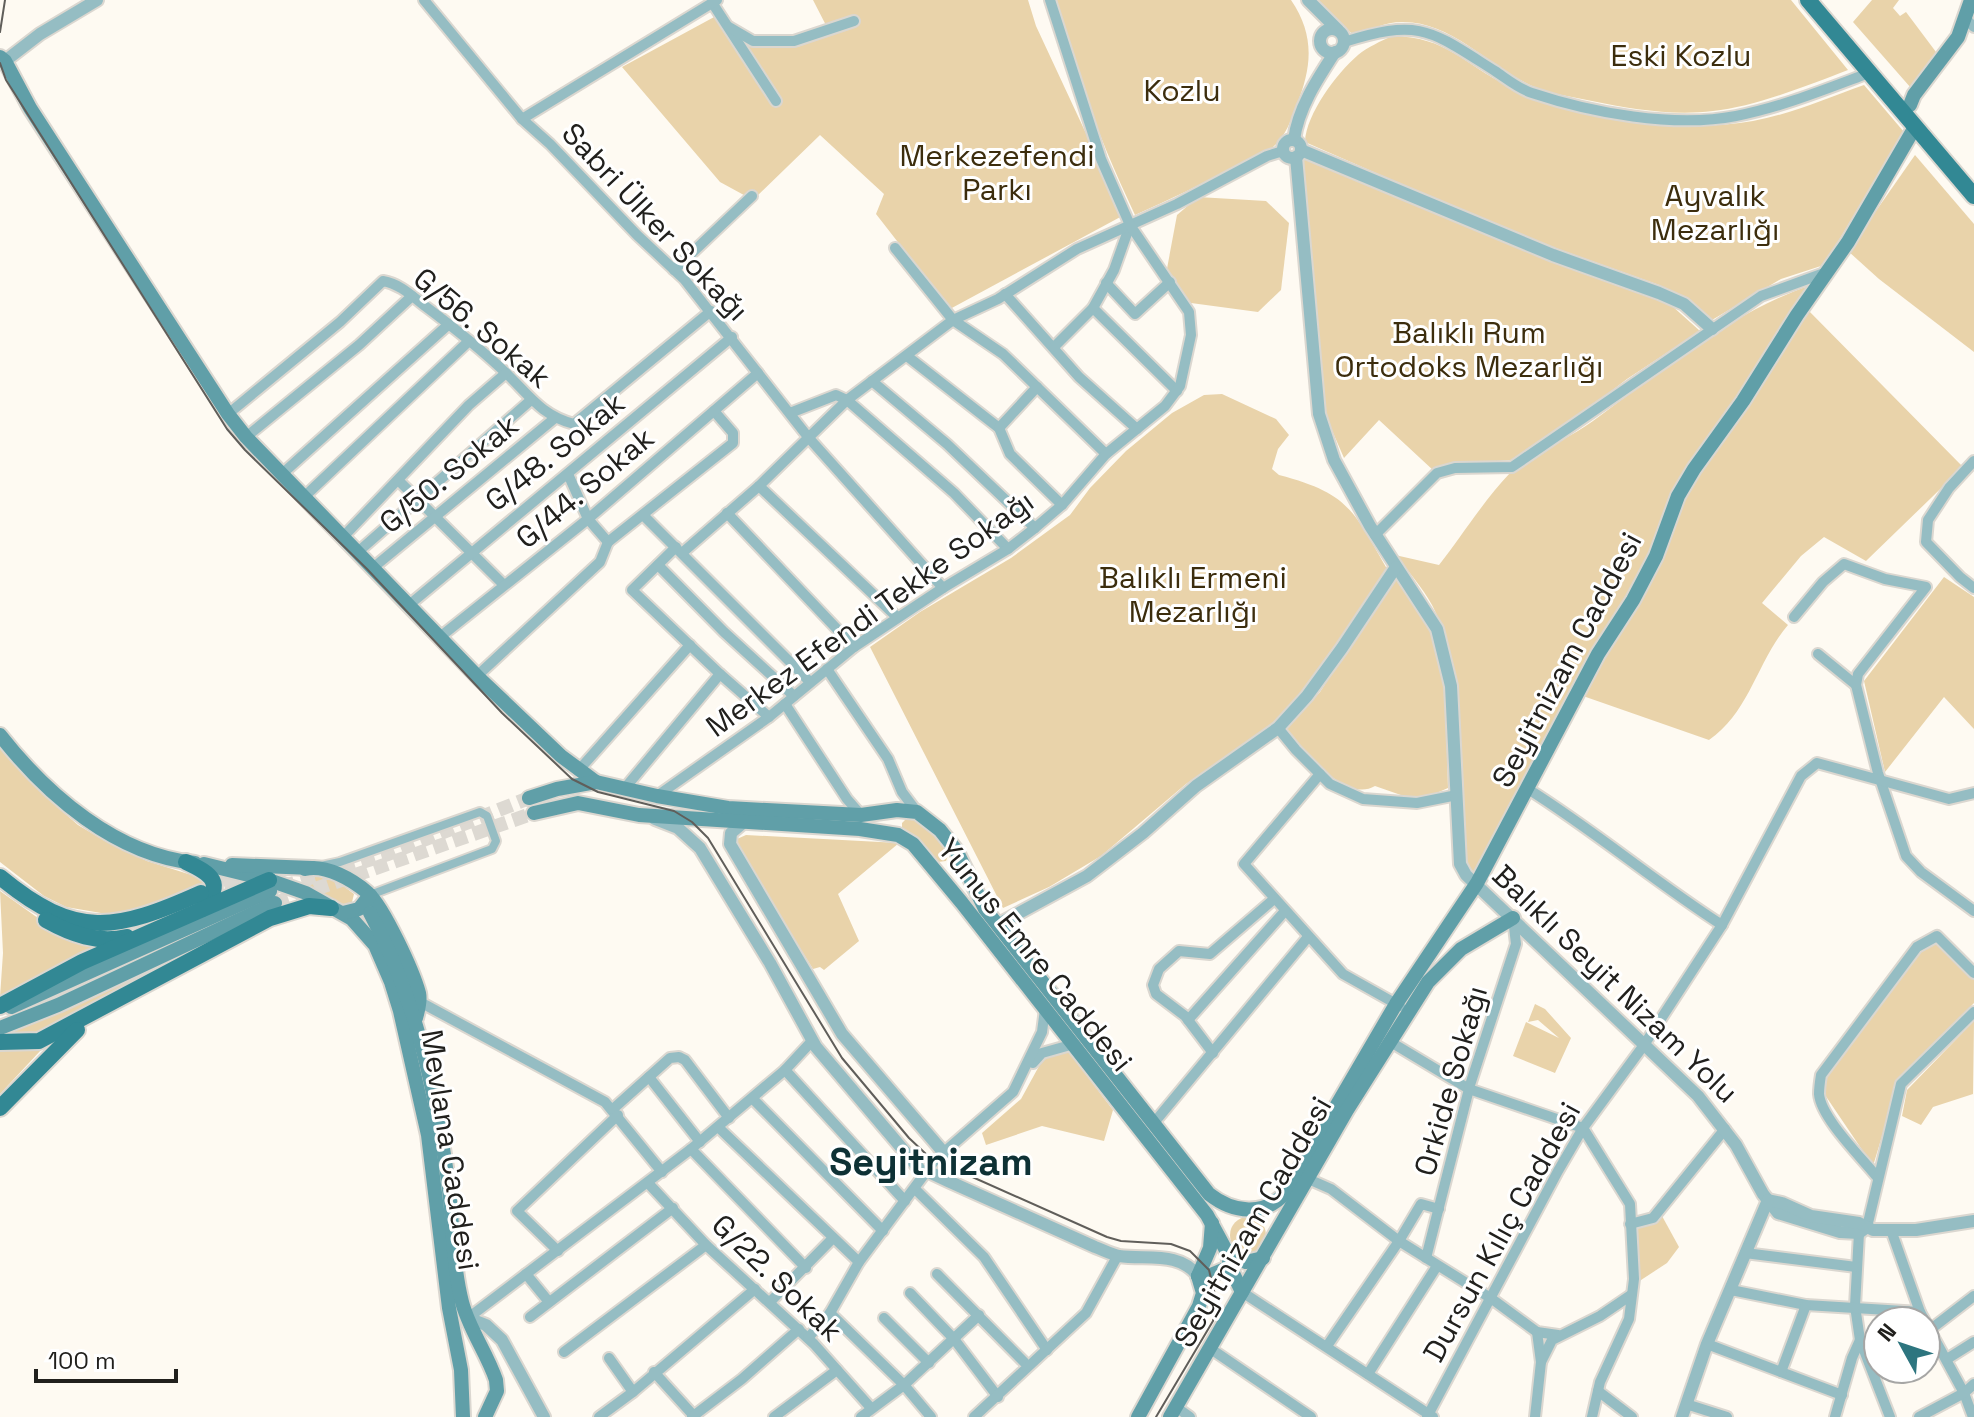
<svg xmlns="http://www.w3.org/2000/svg" width="1974" height="1417" font-family="'Space Grotesk',sans-serif">
<rect width="100%" height="100%" fill="#fefaf2"/>
<g fill="#e9d3aa">
<polygon points="813,0 1028,0 1036,26 1124,215 950,309 876,214 884,194 820,135 753,200 720,182 622,67 716,16 749,45 797,47 831,35"/>
<path d="M1055 0H1291C1315 35 1312 67 1297 104 1291 120 1286 136 1273 147 1262 155 1247 161 1235 167 1202 184 1169 200 1135 215 1115 172 1096 129 1082 83 1073 55 1067 27 1055 0Z"/>
<path d="M1310 0H1791L1848 70C1809 85 1754 107 1713 111 1673 116 1631 109 1592 101 1572 97 1551 94 1532 86 1490 67 1451 21 1402 22 1385 22 1370 30 1355 36Z"/>
<polygon points="1872,0 1899,0 1893,8 1900,16 1906,12 1939,56 1911,88 1853,22"/>
<path d="M1392 36C1448 37 1463 64 1508 86 1574 119 1681 134 1753 121 1791 114 1828 98 1864 85L1904 132 1824 265 1781 279 1712 320 1689 300 1659 285 1513 233 1305 142C1306 114 1337 73 1358 55 1368 47 1381 41 1392 36Z"/>
<polygon points="1915,155 1974,224 1974,352 1879,279 1848,251"/>
<polygon points="1302,159 1327,163 1410,203 1576,271 1671,305 1700,331 1627,379 1584,412 1513,460 1457,464 1434,471 1379,420 1344,458 1324,412 1319,375"/>
<polygon points="1198,197 1266,201 1289,223 1281,290 1258,312 1191,303 1166,274 1177,215"/>
<path d="M1811 285 1743 389 1696 455 1668 502 1648 558 1510 804 1475 873C1463 863 1466 850 1466 835 1461 767 1464 665 1432 605 1422 587 1408 571 1395 555L1439 565C1461 537 1485 499 1510 473 1530 454 1570 438 1593 421 1662 371 1730 313 1811 285Z"/>
<path d="M1807 309 1963 467 1866 561 1824 537 1801 556 1762 603 1788 625C1757 661 1750 712 1709 740L1583 696 1681 503Z"/>
<path d="M1222 394 1276 419 1289 435 1278 449 1272 469 1279 475C1351 494 1353 511 1389 572L1338 651 1296 701 1266 729 1186 784 1101 856 1049 887 1003 908 870 647 920 612 1011 558 1070 515 1090 488 1126 451 1172 413 1204 395Z"/>
<path d="M1394 577 1433 632 1445 686 1448 788 1418 801 1375 786C1345 804 1303 749 1285 730L1320 692Z"/>
<polygon points="1944,577 1974,597 1974,729 1944,697 1885,772 1864,681"/>
<polygon points="0,744 46,797 78,825 105,841 147,861 201,878 208,888 127,913 101,913 66,907 44,896 0,862"/>
<path d="M907 818C926 821 938 838 949 853L946 861 938 862 914 836 902 828V823Z"/>
<polygon points="746,835 899,843 838,894 859,941 824,970 820,967 813,969 735,845 737,839"/>
<polygon points="316,876 338,882 354,894 352,902 343,906 311,888 309,882"/>
<polygon points="0,891 52,928 107,945 0,997 3,953"/>
<polygon points="214,937 215,940 42,1035 1,1037 81,1003"/>
<polygon points="1937,942 1974,980 1974,1003 1899,1080 1873,1166 1825,1095 1825,1078 1921,952"/>
<polygon points="1535,1004 1545,1009 1571,1038 1555,1073 1513,1056 1526,1022 1559,1038 1538,1020 1528,1022"/>
<polygon points="1974,1021 1973,1094 1933,1107 1921,1125 1902,1116 1907,1090"/>
<polygon points="0,1047 42,1049 0,1094"/>
<polygon points="1061,1051 1068,1051 1113,1110 1104,1141 1042,1126 986,1145 982,1133 1021,1099 1044,1057"/>
<polygon points="1662,1216 1679,1247 1667,1263 1638,1282 1633,1230"/>
<circle cx="1248" cy="1235" r="18"/>
</g>
<g fill="none" stroke-linecap="round" stroke-linejoin="round">
<g stroke="#ddd9d2" stroke-width="14" stroke-dasharray="14 7" stroke-linecap="butt">
<polyline points="281,887 388,854 529,798"/>
<polyline points="275,903 534,813"/>
</g>
<polyline stroke="#ddd9d2" stroke-width="16" stroke-dasharray="16 8" stroke-linecap="butt" points="201,893 233,881 259,875"/>
<g stroke="#dbd7d0" stroke-width="12">
<polyline id="pedestrian" points="321,866 340,862 480,812 487,816 496,841 492,849 370,895"/>
</g>
<g stroke="#dbd7d0" stroke-width="14">
<g id="minor">
<polyline points="424,0 522,119 550,144 637,235 684,279 808,437 943,588"/>
<polyline points="713,4 776,101"/>
<polyline points="1965,18 1974,27"/>
<polyline points="729,27 753,41 794,41 854,21"/>
<path d="M1344 42C1421 18 1430 30 1495 71 1507 79 1519 89 1532 93 1592 113 1674 128 1736 116 1782 107 1826 89 1869 73"/>
<polyline points="522,119 717,0"/>
<polyline points="895,248 953,320 1003,354 1106,454"/>
<polyline points="674,270 752,196"/>
<polyline points="1106,283 1135,314 1170,282"/>
<polyline points="1005,294 1079,377 1137,429"/>
<polyline points="1093,308 1177,391"/>
<polyline points="1054,347 1093,308 1114,270 1130,225"/>
<polyline points="907,356 999,428 1010,454 1062,505"/>
<polyline points="872,381 947,444 1035,528"/>
<polyline points="790,413 836,395 847,400 954,493 1008,549"/>
<path d="M228 414 340 322 383 281C400 284 411 295 425 306 453 327 481 349 506 373 530 396 541 415 574 424L711 311"/>
<polyline points="999,428 1037,387"/>
<polyline points="246,437 359,345 412,296"/>
<polyline points="1974,461 1949,488 1928,520 1926,542 1960,577 1974,588"/>
<polyline points="282,474 449,324"/>
<polyline points="568,474 588,519 608,542"/>
<polyline points="398,480 504,585"/>
<polyline points="759,486 897,617"/>
<polyline points="304,497 469,341"/>
<polyline points="727,513 854,647"/>
<polyline points="643,515 810,682"/>
<polyline points="1375,535 1437,473 1455,468 1512,467 1761,296 1827,272"/>
<polyline points="344,536 469,405 506,373"/>
<polyline points="608,542 733,443 733,433 714,411"/>
<polyline points="676,547 632,590 720,674 769,717"/>
<polyline points="359,551 531,400"/>
<polyline points="682,553 759,486 847,400 953,320 998,299 1077,249 1177,204 1267,156 1283,151"/>
<polyline points="658,565 724,632 794,696"/>
<polyline points="374,567 555,418"/>
<polyline points="409,605 732,337"/>
<polyline points="1794,617 1823,582 1844,564 1885,579 1926,587 1858,674 1856,685 1878,773 1906,856 1921,872 1974,911"/>
<polyline points="440,637 588,519 758,373"/>
<polyline points="1818,654 1856,685"/>
<polyline points="827,669 888,759 902,792 917,812"/>
<polyline points="477,676 600,562 608,542"/>
<polyline points="785,704 847,799 861,815"/>
<polyline points="1278,728 1296,750 1330,784 1363,799 1417,803 1457,795"/>
<polyline points="578,771 690,645"/>
<polyline points="1320,774 1244,864 1343,974 1400,1006"/>
<polyline points="625,788 720,674"/>
<path d="M1528 789C1595 831 1655 882 1722 925"/>
<polyline points="657,796 769,717 854,647 943,588 1008,549 1035,528 1062,505 1106,454 1165,406 1180,386 1191,335 1189,312 1130,225 1101,159 1050,0"/>
<polyline points="420,1002 605,1102 662,1172"/>
<polyline points="1188,1020 1285,911"/>
<polyline points="1389,1041 1469,1089 1583,1128 1630,1204 1634,1279 1629,1319 1600,1382 1592,1417"/>
<polyline points="1213,1053 1185,1016 1156,994 1153,985 1159,969 1179,951 1210,954 1274,899"/>
<polyline points="1033,1063 1042,1053 1074,1044"/>
<polyline points="785,1070 905,1201"/>
<polyline points="649,1077 700,1142"/>
<polyline points="753,1099 883,1231"/>
<polyline points="613,1109 670,1058 679,1057 685,1060 729,1118"/>
<polyline points="1153,1124 1308,937"/>
<polyline points="718,1127 859,1262"/>
<polyline points="691,1149 806,1268"/>
<path d="M1877 1177C1861 1157 1821 1118 1819 1094 1819 1088 1820 1081 1821 1075L1917 947 1937 936 1974 973"/>
<polyline points="1306,1178 1331,1189 1399,1241 1492,1299 1537,1332 1558,1335"/>
<polyline points="648,1183 706,1245 814,1344 871,1408"/>
<polyline points="915,1189 984,1257 1047,1350"/>
<polyline points="1630,1224 1653,1218 1725,1129"/>
<polyline points="1867,1227 1901,1084 1974,1012"/>
<polyline points="1891,1230 1920,1312 1964,1393 1973,1417"/>
<polyline points="1859,1233 1855,1306 1860,1340 1890,1417"/>
<polyline points="558,1251 517,1211 618,1115"/>
<polyline points="1745,1253 1856,1267"/>
<polyline points="1426,1258 1470,1085 1516,944 1513,918"/>
<polyline points="526,1274 549,1302"/>
<polyline points="937,1274 1024,1362"/>
<polyline points="1731,1290 1806,1305 1920,1312"/>
<polyline points="1242,1292 1433,1417"/>
<polyline points="910,1293 954,1339 998,1397"/>
<polyline points="770,1302 833,1238"/>
<polyline points="830,1313 904,1385 931,1417"/>
<polyline points="530,1317 673,1208"/>
<polyline points="468,1318 691,1149 785,1070 812,1041"/>
<polyline points="884,1318 929,1363"/>
<polyline points="1931,1329 1974,1296"/>
<polyline points="808,1338 830,1313 859,1262 935,1160 1013,1092 1042,1032 1045,1009"/>
<polyline points="1707,1344 1842,1395"/>
<polyline points="1327,1346 1399,1241 1421,1204 1439,1209"/>
<polyline points="1211,1349 1311,1417"/>
<polyline points="564,1352 706,1245"/>
<polyline points="609,1358 633,1392"/>
<polyline points="1947,1359 1974,1342"/>
<polyline points="1541,1362 1552,1340 1600,1316 1631,1295"/>
<polyline points="654,1372 694,1416"/>
<polyline points="1781,1372 1806,1305"/>
<polyline points="1368,1374 1437,1266"/>
<polyline points="1598,1391 1632,1417"/>
<polyline points="1686,1404 1727,1417"/>
<polyline points="1176,1407 1190,1417"/>
<polyline points="599,1417 633,1392 755,1289"/>
<polyline points="692,1417 742,1379 799,1329"/>
<polyline points="774,1417 837,1370"/>
<polyline points="861,1417 904,1385 979,1315"/>
<polyline points="974,1417 1086,1313 1118,1255"/>
<polyline points="1427,1417 1558,1171 1583,1128 1644,1045 1722,925 1801,776 1817,763 1949,799 1974,793"/>
<polyline points="1535,1417 1541,1362 1537,1332"/>
<polyline points="1835,1417 1852,1358 1860,1340"/>
<polyline points="1919,1417 1964,1393 1974,1384"/>
</g>
</g>
<g stroke="#dbd7d0" stroke-width="16">
<g id="tertiary">
<polyline points="1308,0 1338,30"/>
<circle cx="1332" cy="41" r="12"/>
<polyline points="5,61 40,34 97,0"/>
<circle cx="1292" cy="149" r="9"/>
<path d="M1294 140C1298 108 1318 78 1335 52"/>
<polyline points="1301,150 1553,255 1659,293 1684,304 1712,329"/>
<polyline points="1296,157 1319,414 1334,460 1370,526 1437,629 1451,686 1460,864 1466,875 1698,1096 1736,1145 1763,1194 1778,1213 1840,1232 1859,1233 1867,1227"/>
<path d="M655 819 678 828 700 848 770 963 816 1047 922 1172H929L948 1181 1095 1247C1103 1250 1111 1254 1119 1256 1146 1260 1180 1251 1198 1276"/>
<polyline points="744,822 731,833 730,844 842,1034 944,1153"/>
<polyline points="997,925 1087,876 1143,833 1196,786 1278,728 1307,696 1342,648 1396,567"/>
<polyline points="1768,1200 1782,1203 1811,1216 1859,1223 1873,1230 1916,1230 1974,1221"/>
<polyline points="468,1318 486,1325 502,1340 544,1417"/>
<polyline points="1682,1417 1707,1344 1768,1200"/>
</g>
</g>
<g stroke="#dbd7d0" stroke-width="18">
<g id="secondary">
<polyline points="0,57 5,61 30,108 228,414 246,437 480,679 561,756 596,782"/>
<polyline points="1910,105 1914,95 1958,37 1971,0"/>
<path d="M0 735C47 795 116 855 195 863"/>
<path d="M529 798 557 789 596 782 657 796 728 808 861 815 897 810 917 812 940 830 956 850 985 909 1209 1194C1233 1213 1265 1217 1286 1192L1396 1004 1477 883 1598 654 1633 600 1656 556 1678 496 1694 469 1743 401 1797 315 1848 242 1915 127"/>
<polyline points="534,813 578,803 639,815 860,829 898,835 913,844 962,903 1207,1215 1228,1254 1246,1262 1263,1258"/>
<polyline points="204,864 269,880 306,893 352,919 375,945 391,982 400,1011 428,1135 449,1308 461,1370 463,1417"/>
<polyline points="232,865 312,868"/>
<path d="M305 869C326 864 353 880 368 893 384 908 413 971 419 993 421 1002 418 1010 416 1018"/>
<polyline points="343,913 359,909 370,895"/>
<path d="M370 913C415 995 435 1089 448 1181 453 1220 452 1263 462 1302 469 1329 487 1353 496 1380L497 1391 485 1417"/>
<polyline points="11,1007 270,891"/>
<polyline points="0,1028 58,1005 275,903"/>
<polyline points="1228,1254 1230,1267 1242,1292"/>
<polyline points="1198,1276 1210,1248 1212,1223"/>
<polyline points="1198,1276 1211,1275 1230,1267"/>
<polyline points="1138,1417 1199,1306 1203,1293 1198,1276"/>
<polyline points="1170,1417 1347,1110 1428,982 1461,949 1513,918"/>
</g>
</g>
<g stroke="#dbd7d0" stroke-width="20">
<g id="primary">
<polyline points="1808,0 1974,196"/>
<path d="M186 862C212 874 225 883 202 909"/>
<path d="M0 877C76 940 116 931 201 893"/>
<path d="M46 920C71 934 98 944 127 937"/>
<polyline points="0,1006 82,962 269,880"/>
<polyline points="0,1042 39,1041 270,918 309,906 331,908"/>
<polyline points="0,1108 77,1030"/>
</g>
</g>
<use href="#pedestrian" stroke="#95bdc3" stroke-width="8"/>
<use href="#minor" stroke="#95bdc3" stroke-width="10"/>
<use href="#tertiary" stroke="#95bdc3" stroke-width="12"/>
<use href="#secondary" stroke="#609fa8" stroke-width="14"/>
<use href="#primary" stroke="#328894" stroke-width="16"/>
<g stroke="#605e5a" stroke-width="2">
<polyline points="0,32 5,0"/>
<polyline points="0,63 6,80 227,429 245,450 367,569 502,713 572,779 598,792 674,811 692,822 708,838 842,1058 909,1138 926,1154 941,1163 1107,1237 1121,1241 1171,1244 1190,1251 1209,1270 1216,1299 1213,1321 1156,1417"/>
</g>
</g>
<g text-anchor="middle" stroke-width="6" stroke-linejoin="round" paint-order="stroke">
<g font-size="30" fill="#3c2d0d" stroke="#fff">
<text x="1681" y="66">Eski Kozlu</text>
<text x="1182" y="101">Kozlu</text>
<text x="997" y="166">Merkezefendi<tspan x="997" dy="34">Parkı</tspan></text>
<text x="1715" y="206">Ayvalık<tspan x="1715" dy="34">Mezarlığı</tspan></text>
<text x="1469" y="343">Balıklı Rum<tspan x="1469" dy="34">Ortodoks Mezarlığı</tspan></text>
<text x="1193" y="588">Balıklı Ermeni<tspan x="1193" dy="34">Mezarlığı</tspan></text>
</g>
<g font-size="30" fill="#21201d" stroke="#fff">
<text transform="translate(655 222) rotate(47)" y="10">Sabri Ülker Sokağı</text>
<text transform="translate(482 328) rotate(40)" y="10">G/56. Sokak</text>
<text transform="translate(555 452) rotate(-39)" y="10">G/48. Sokak</text>
<text transform="translate(449 474) rotate(-39)" y="10">G/50. Sokak</text>
<text transform="translate(585 488) rotate(-40)" y="10">G/44. Sokak</text>
<text transform="translate(870 614) rotate(-36)" y="10">Merkez Efendi Tekke Sokağı</text>
<text transform="translate(1567 660) rotate(-62)" y="10">Seyitnizam Caddesi</text>
<text transform="translate(1035 955) rotate(51)" y="10">Yunus Emre Caddesi</text>
<text transform="translate(1615 984) rotate(44)" y="10">Balıklı Seyit Nizam Yolu</text>
<text transform="translate(1451 1081) rotate(-74)" y="10">Orkide Sokağı</text>
<text transform="translate(450 1150) rotate(81)" y="10">Mevlana Caddesi</text>
<text transform="translate(1253 1222) rotate(-60)" y="10">Seyitnizam Caddesi</text>
<text transform="translate(1502 1232) rotate(-61)" y="10">Dursun Kılıç Caddesi</text>
<text transform="translate(777 1278) rotate(44)" y="10">G/22. Sokak</text>
</g>
<g font-size="38" font-weight="bold" fill="#0e3135" stroke="#fff">
<text x="931" y="1175">Seyitnizam</text>
</g>
</g>
<g transform="translate(1902 1345) rotate(310)"><circle r="38" fill="#ffffff" stroke="#a6a6a5" stroke-width="2"/>
<path d="M0-6L14 30L0 20L-14 30Z" fill="#2d757f"/>
<text y="-12" font-size="22" font-weight="bold" text-anchor="middle" fill="#21201d">N</text>
</g>
<path d="M36 1369v12h140v-12" fill="none" stroke="#21201d" stroke-width="4"/>
<text x="48" y="1369" font-size="24" fill="#21201d" stroke="#ffffff" stroke-width="6" paint-order="stroke">100 m</text>
</svg>
